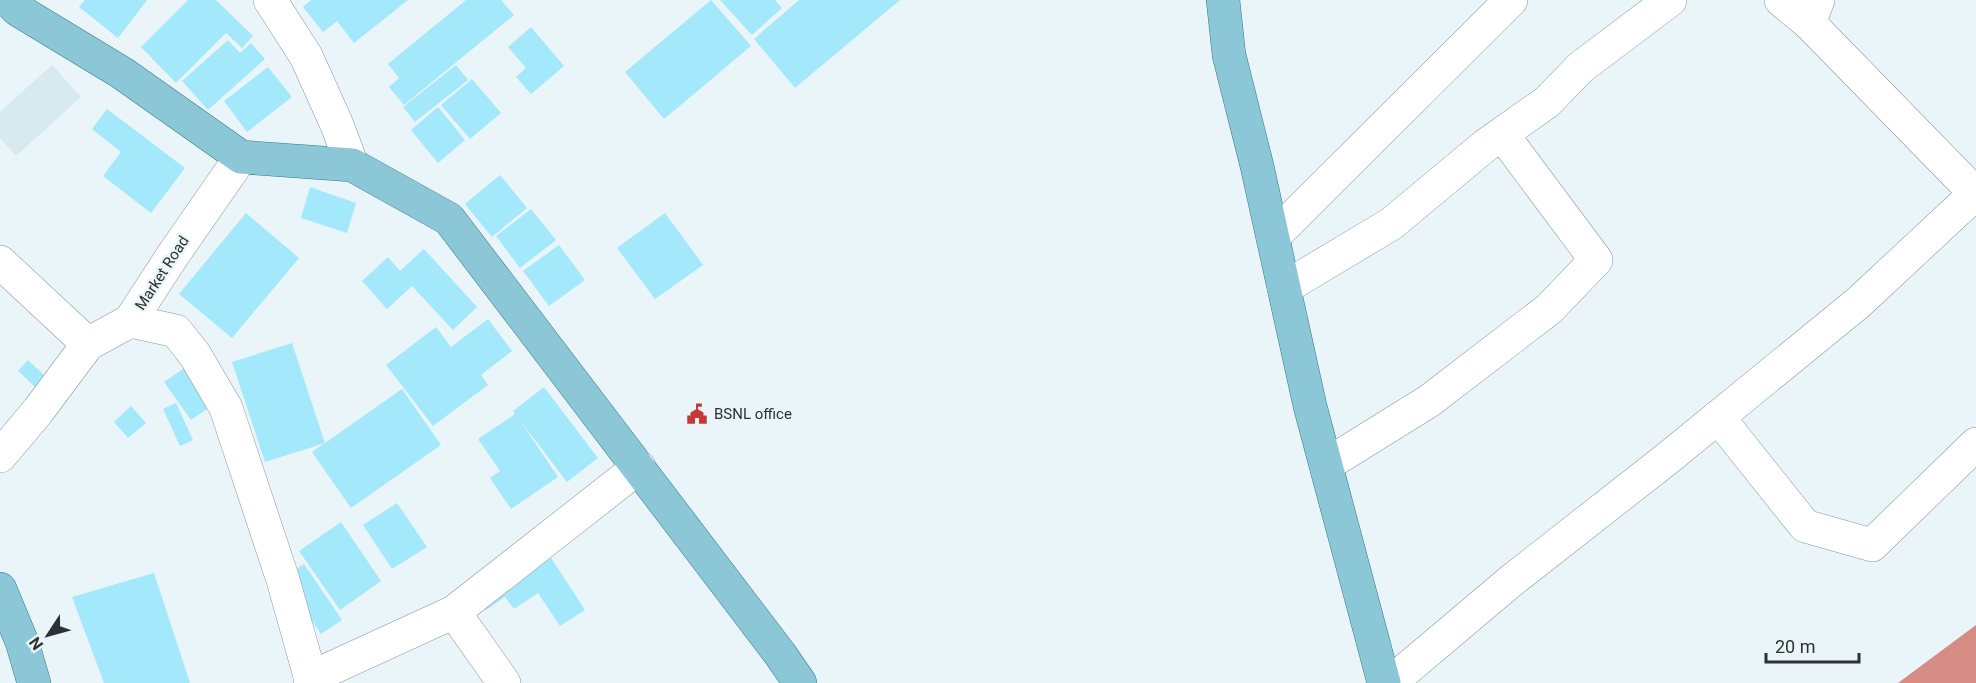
<svg xmlns="http://www.w3.org/2000/svg" width="1976" height="683" font-family="Roboto,sans-serif">
<rect width="100%" height="100%" fill="#e9f5f8"/>
<polygon fill="#d7eaf0" points="52,65 81,97 16,156 0,138 0,112"/>
<polygon fill="#d68c85" points="1976,625 1976,683 1898,683"/>
<g fill="#a4e8fc">
<polygon points="85,0 147,0 118,38 79,7"/>
<polygon points="188,0 216,0 253,36 242,48 226,33 176,83 141,47"/>
<polygon points="311,0 408,0 354,43 337,21 323,32 303,7"/>
<polygon points="466,0 501,0 514,15 404,105 389,87 399,78 388,64"/>
<polygon points="711,0 751,46 664,119 625,72"/>
<polygon points="720,0 775,0 782,8 752,35"/>
<polygon points="799,0 900,0 795,88 754,39"/>
<polygon points="531,27 564,66 531,94 516,77 526,68 508,47"/>
<polygon points="228,40 240,53 251,43 265,59 208,110 182,81"/>
<polygon points="456,65 468,80 415,122 403,107"/>
<polygon points="268,67 292,97 247,132 224,101"/>
<polygon points="472,79 501,113 470,139 441,105"/>
<polygon points="438,107 465,140 438,163 411,130"/>
<polygon points="107,109 185,168 151,213 103,176 121,152 92,129"/>
<polygon points="500,175 527,208 492,237 465,204"/>
<polygon points="310,187 356,203 347,233 301,218"/>
<polygon points="531,209 556,240 520,268 496,236"/>
<polygon points="246,213 299,258 232,338 179,294"/>
<polygon points="665,213 703,265 655,299 617,248"/>
<polygon points="559,245 585,280 549,306 523,271"/>
<polygon points="424,249 477,307 453,330 412,286 387,309 362,281 388,257 400,271"/>
<polygon points="488,319 512,351 481,375 488,385 433,426 386,365 436,327 451,347"/>
<polygon points="292,343 325,443 265,462 232,362"/>
<polygon points="28,360 45,376 35,387 18,371"/>
<polygon points="190,364 216,403 191,420 164,382"/>
<polygon points="544,387 598,458 567,482 519,419 558,477 511,509 490,478 500,471 478,439 515,414 513,411"/>
<polygon points="402,389 441,445 351,508 312,452"/>
<polygon points="176,403 193,440 180,446 163,409"/>
<polygon points="131,406 146,423 128,438 114,422"/>
<polygon points="397,503 427,547 392,569 363,525"/>
<polygon points="341,522 381,581 340,610 299,551"/>
<polygon points="546,550 585,610 560,626 538,593 514,609 505,597 486,610 477,596"/>
<polygon points="304,564 342,620 321,634 283,578"/>
<polygon points="154,573 190,683 104,683 72,597"/>
</g>
<g fill="none" stroke-linecap="round" stroke-linejoin="round">
<g stroke="#8b9699" stroke-width="34">
<g id="minor">
<polyline points="270,0 306,56 337,125 352,165"/>
<polyline points="1781,0 1809,23"/>
<polyline points="1818,0 1809,23 1976,194"/>
<polyline points="1273,237 1511,0"/>
<polyline points="0,262 88,344"/>
<polyline points="1284,288 1391,224 1486,145 1547,102 1581,67 1670,0"/>
<polyline points="130,321 176,331 195,355 226,408 283,580 312,683"/>
<polyline points="1718,417 1805,526 1872,545 1976,444"/>
<polyline points="0,456 38,411 88,344 130,321 173,255 241,157"/>
<polyline points="1326,465 1429,401 1549,309 1596,260 1502,134"/>
<polyline points="454,612 504,683"/>
<polyline points="310,678 454,612 639,467"/>
<polyline points="1390,683 1511,581 1668,458 1858,303 1976,193"/>
</g>
</g>
<g stroke="#387a8b" stroke-width="34">
<g id="major">
<polyline points="8,0 18,10 122,73 241,157 352,165 449,219 780,654 800,683"/>
<polyline points="1223,0 1229,55 1257,166 1310,406 1384,683"/>
<polyline points="0,589 22,642 34,683"/>
</g>
</g>
<use href="#minor" stroke="#fff" stroke-width="33"/>
<use href="#major" stroke="#8bc7d6" stroke-width="33"/>
</g>
<defs>
<g id="civic-bare" transform="scale(1.62)"><path d="M-.6-6.5H3V-4.5H.6V-3L4-1V1h2V6H-6V1h2V-1L-.6-3ZM-1.2 2.5V6h2.4V2.5Z" fill="#c63737" stroke="#e9f5f8" stroke-width="2.5" paint-order="stroke"/></g>
</defs>
<g fill-rule="evenodd">
<use href="#civic-bare" x="697" y="414"/>
</g>
<g text-anchor="middle" stroke-width="5" stroke-linejoin="round" paint-order="stroke">
<g font-size="15" fill="#2d3133" stroke="#e9f5f8">
<text transform="translate(162 273) rotate(-57)" y="5">Market Road</text>
</g>
<g font-size="15" fill="#2d3133" stroke="#e9f5f8" text-anchor="start">
<text x="714" y="419">BSNL office</text>
</g>
</g>
<g transform="translate(48 635) rotate(234)" stroke="#e9f5f8" stroke-width="4.5" paint-order="stroke">
<path d="M0-4.5L10 22L0 15L-10 22Z" fill="#2d3133"/>
<text y="-9" font-size="16" font-weight="bold" text-anchor="middle" fill="#2d3133">N</text>
</g>
<path d="M1766 653v9h93v-9" fill="none" stroke="#2d3133" stroke-width="3"/>
<text x="1775" y="653" font-size="18" fill="#2d3133" stroke="#e9f5f8" stroke-width="4.5" paint-order="stroke">20 m</text>
</svg>
